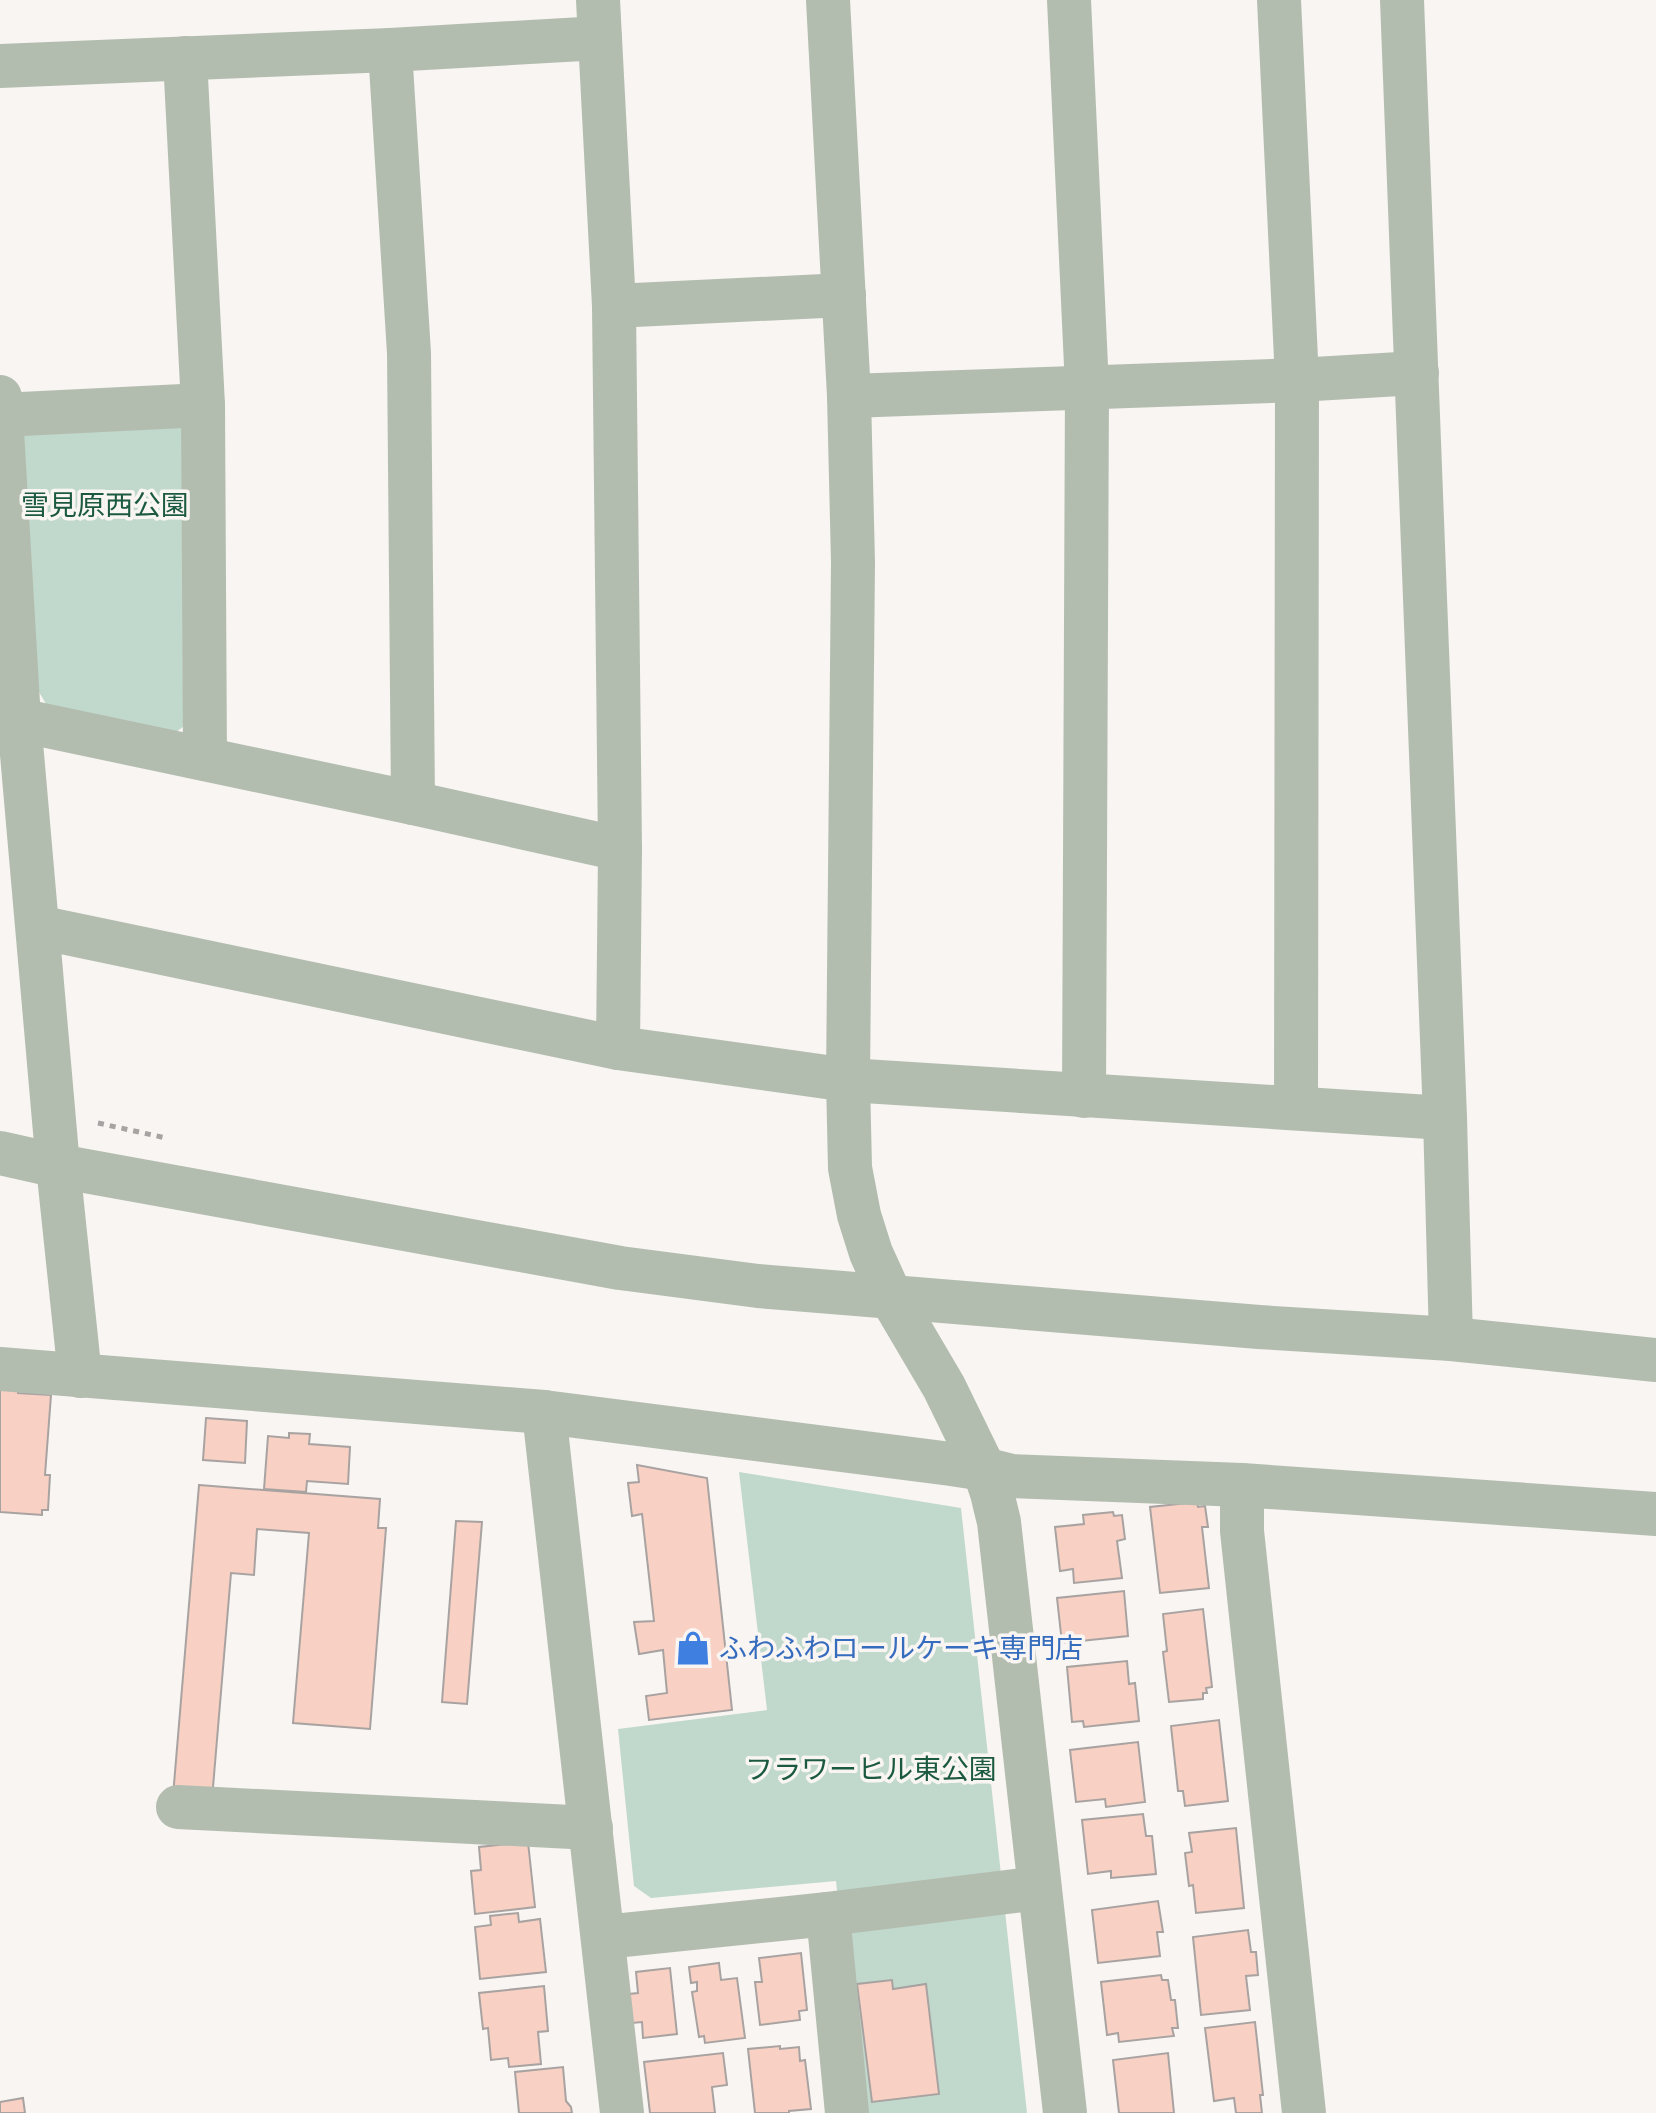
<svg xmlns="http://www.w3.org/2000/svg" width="1656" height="2113" font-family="'Asap Condensed','Noto Sans JP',sans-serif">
<rect width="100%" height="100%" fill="#f9f5f2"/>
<g fill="#c1d9cc">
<polygon points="176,419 188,429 189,722 175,733 49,709 39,692 16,443 30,425"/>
<polygon points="739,1472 961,1508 1027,2113 861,2113 836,1881 651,1898 634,1886 618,1729 767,1710"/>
</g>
<g fill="#f8d0c4" stroke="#a8a3a1" stroke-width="2">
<polygon points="0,1386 18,1387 18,1393 51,1395 45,1475 50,1475 48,1510 42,1510 42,1515 0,1512"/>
<polygon points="206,1418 247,1421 245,1463 203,1460"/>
<polygon points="289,1433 310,1434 309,1444 350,1447 348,1484 307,1481 306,1492 264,1489 268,1436 289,1438"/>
<polygon points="637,1465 707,1478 732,1710 649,1720 646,1696 667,1693 663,1650 639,1654 634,1622 654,1621 642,1514 632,1516 628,1483 639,1482"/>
<polygon points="199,1485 380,1499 378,1528 386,1528 370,1729 293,1723 309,1533 257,1529 254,1575 231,1573 212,1799 173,1796"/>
<polygon points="1197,1502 1198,1507 1205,1506 1208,1527 1202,1527 1209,1588 1160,1593 1150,1507"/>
<polygon points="1113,1512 1114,1516 1122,1515 1125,1539 1117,1541 1122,1578 1074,1583 1073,1569 1060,1571 1055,1527 1084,1524 1083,1515"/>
<polygon points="456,1521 482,1522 467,1704 442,1702"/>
<polygon points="1124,1591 1128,1636 1062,1643 1057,1598"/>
<polygon points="1203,1609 1212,1687 1206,1688 1207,1693 1203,1693 1203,1699 1169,1702 1163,1652 1167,1651 1163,1614"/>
<polygon points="1127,1661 1129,1684 1135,1683 1139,1721 1084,1727 1083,1721 1072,1722 1067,1667"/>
<polygon points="1219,1720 1228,1801 1185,1806 1183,1791 1178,1791 1171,1726"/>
<polygon points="1138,1742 1145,1802 1106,1807 1105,1799 1076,1802 1070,1750"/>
<polygon points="1143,1814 1146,1836 1152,1836 1156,1874 1111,1878 1111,1871 1088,1874 1082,1820"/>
<polygon points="1236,1828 1244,1908 1196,1913 1193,1885 1189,1886 1185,1853 1192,1852 1189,1833"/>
<polygon points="528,1842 535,1907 475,1914 471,1871 481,1870 479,1847"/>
<polygon points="1158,1901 1163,1932 1157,1932 1160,1956 1098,1963 1092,1910"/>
<polygon points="518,1913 519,1922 540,1919 546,1972 480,1979 475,1927 491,1925 490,1916"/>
<polygon points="1248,1930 1251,1952 1256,1952 1258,1975 1246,1976 1250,2010 1201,2015 1193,1937"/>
<polygon points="801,1953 807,2010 799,2011 800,2020 760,2025 755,1982 762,1982 759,1958"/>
<polygon points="719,1963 721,1980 737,1978 745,2038 705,2043 704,2036 699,2037 692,1992 697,1991 697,1982 691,1983 689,1967"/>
<polygon points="670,1968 677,2034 643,2038 642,2022 632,2023 629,1994 638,1993 636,1972"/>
<polygon points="1161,1975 1162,1980 1168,1980 1171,2000 1175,2000 1178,2028 1172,2028 1174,2036 1119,2042 1118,2033 1107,2035 1101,1982"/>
<polygon points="892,1980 893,1989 926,1984 939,2094 872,2102 857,1984"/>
<polygon points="544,1986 548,2031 538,2032 541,2064 509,2067 508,2058 491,2060 488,2028 483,2029 479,1993"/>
<polygon points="1255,2022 1263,2095 1260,2095 1262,2113 1236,2113 1234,2098 1214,2101 1205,2028"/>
<polygon points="780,2046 780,2049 799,2047 800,2061 805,2060 811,2109 789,2111 789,2113 755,2113 748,2049"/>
<polygon points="723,2053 727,2085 712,2087 715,2113 650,2113 644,2062"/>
<polygon points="1168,2053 1174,2113 1119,2113 1113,2060"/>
<polygon points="563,2067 566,2101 571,2107 572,2113 519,2113 515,2072"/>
<polygon points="23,2098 25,2113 0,2113 0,2102"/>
</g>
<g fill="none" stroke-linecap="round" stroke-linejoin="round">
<polyline stroke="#a7a3a2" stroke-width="5" stroke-dasharray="6 6" stroke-linecap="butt" points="98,1123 166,1138"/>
<g stroke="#b3bdaf" stroke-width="44">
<polyline points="598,0 614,306 620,849 618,1048"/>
<polyline points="828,0 849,396 853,562 848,1080 850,1168 859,1215 871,1253 891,1297 944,1387 984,1469 992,1493 999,1522 1065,2113"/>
<polyline points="1069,0 1087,387 1084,1096"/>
<polyline points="1279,0 1297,380 1296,1108"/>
<polyline points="1402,0 1445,1118 1451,1339"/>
<polyline points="390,50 409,353 413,803"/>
<polyline points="185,58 203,405 205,759"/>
<polyline points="0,66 390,50 600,38"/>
<polyline points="614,306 844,295"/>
<polyline points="849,396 1297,380 1417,373"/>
<polyline points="0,397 19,720 58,1166 80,1376"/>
<polyline points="1,415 203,405"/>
<polyline points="0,714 19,720 413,803 620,849"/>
<polyline points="38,927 618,1048 848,1080 1445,1118"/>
<polyline points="0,1153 58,1166 620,1268 758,1286 1259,1327 1451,1339 1656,1360"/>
<polyline points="0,1369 544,1412 951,1464 984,1469 1012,1476 1242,1485 1656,1514"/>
<polyline points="544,1412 622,2113"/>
<polyline points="1242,1485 1242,1531 1304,2113"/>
<polyline points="178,1807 591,1828"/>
<polyline points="828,1914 847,2113"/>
<polyline points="604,1937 828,1914 1039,1888"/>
</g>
</g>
<defs>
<g id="shop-bare" transform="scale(2.76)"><path d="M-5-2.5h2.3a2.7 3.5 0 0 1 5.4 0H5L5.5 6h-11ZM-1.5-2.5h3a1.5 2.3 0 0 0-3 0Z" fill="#3f7fe0" stroke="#f9f5f2" stroke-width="2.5" paint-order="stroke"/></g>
</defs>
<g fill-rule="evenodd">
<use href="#shop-bare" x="693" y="1648"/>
</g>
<g text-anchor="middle" stroke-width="7" stroke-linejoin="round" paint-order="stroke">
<g font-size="28" fill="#1b5a3f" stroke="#f9f5f2">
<text x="105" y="515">雪見原西公園</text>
<text x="871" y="1779">フラワーヒル東公園</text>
</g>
<g font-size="28" fill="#366cbe" stroke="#f9f5f2" text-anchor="start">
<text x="719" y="1658">ふわふわロールケーキ専門店</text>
</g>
</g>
</svg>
